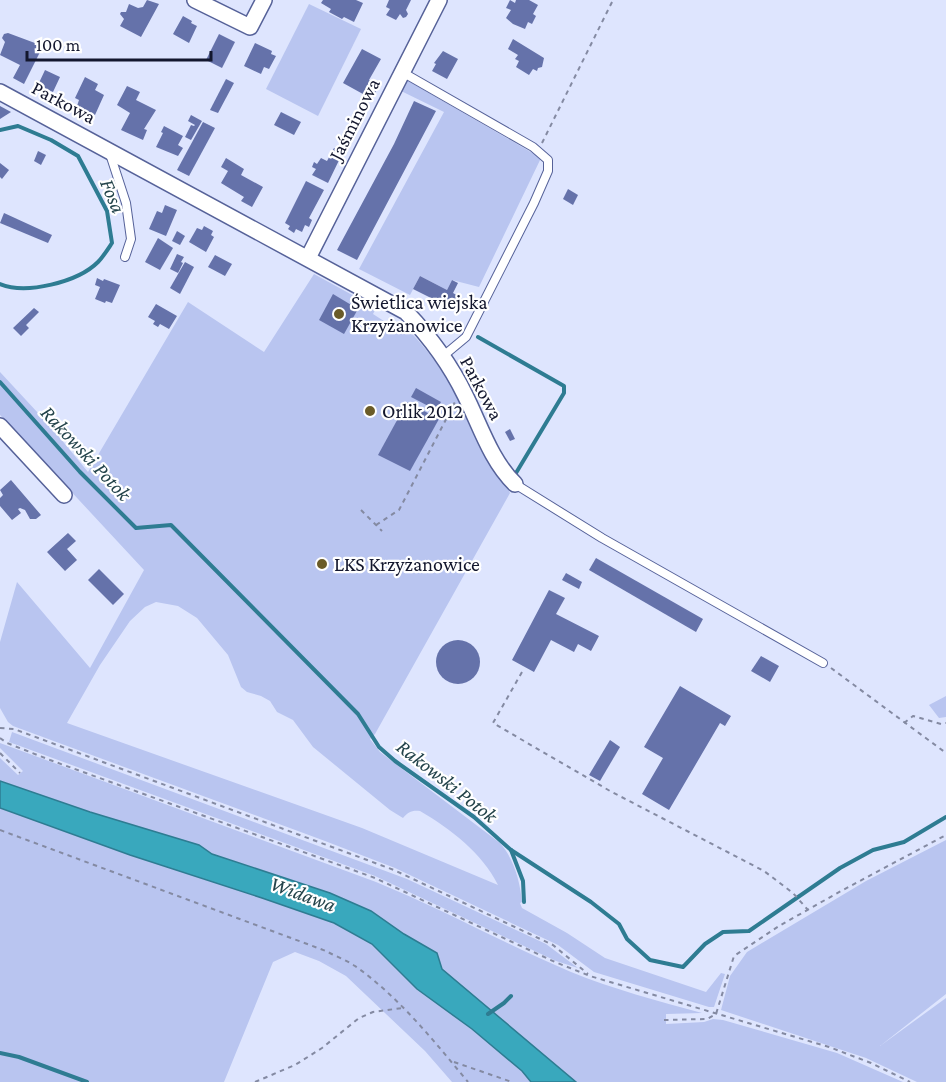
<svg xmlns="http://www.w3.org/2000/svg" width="946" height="1082" font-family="'Crimson Pro',serif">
<rect width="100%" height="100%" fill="#dee5fe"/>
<g fill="#b9c5f0" fill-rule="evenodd">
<polygon points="309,4 361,29 318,116 266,89"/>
<polygon points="405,79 541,158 479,287 452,280 447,290 420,276 410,295 359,269 444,112 399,90"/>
<path d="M314 274 376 308 373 314 393 327 400 322C450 368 479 433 510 493L375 734 370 739 380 752 500 843C514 859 520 881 522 902L520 903 522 908 567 933 605 958 706 992 721 973 725 974 714 1007H709L594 972 558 945 395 868 325 841 13 726 8 722 0 708V642L17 582 90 668 144 570 0 415V372L51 427 88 472 188 302 264 352ZM156 602 178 606 197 618 228 655 241 687 247 692 261 696 270 701 277 712 293 720 313 747 390 810 403 818C408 812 412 810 420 811 451 829 482 853 498 885L362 828 67 723 100 665 130 621 145 607Z"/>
<polygon points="946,696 946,717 939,718 929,705"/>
<polygon points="12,732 407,879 546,944 578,968 556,961 375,876 9,742"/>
<path d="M0 743 376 882C442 909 505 944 571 972 613 989 658 1001 702 1013L666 1014V1024L704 1022 713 1019 723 1020 837 1053 903 1082H576L442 969 428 948 404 934 371 911 330 893 212 854 198 845 90 812 0 781V758L18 775 23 771 0 748Z"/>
<polygon points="0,808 130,855 262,898 334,923 372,944 417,989 472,1029 522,1071 531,1082 452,1082 425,1051 346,976 319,961 295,952 273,962 224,1082 0,1082"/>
<polygon points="946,840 946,994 880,1046 946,998 946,1082 917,1082 866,1058 721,1010 730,976 747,952 866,881"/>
</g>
<polygon fill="#39a8bd" stroke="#2e7c92" stroke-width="1.5" points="0,781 90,812 199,845 212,854 330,893 371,911 404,934 437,953 442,969 576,1082 531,1082 522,1071 472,1029 417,989 372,944 334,923 262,898 130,855 0,808"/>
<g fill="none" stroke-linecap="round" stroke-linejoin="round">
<g stroke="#2e7c92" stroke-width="4">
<path d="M0 130 18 126 51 140 78 156 107 211 112 243C108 249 103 257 98 262 78 282 26 295 0 284"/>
<polyline points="478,337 564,386 564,393 516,473"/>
<polyline points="0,382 80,472 136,528 171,525 358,714 379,747 395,761 474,817 511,850 591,902 619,924 627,939 650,960 683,967 705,944 723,932 749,931 840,868 873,850 904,842 946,817"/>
<polyline points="511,850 523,881 524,902"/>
<polyline points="488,1014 504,1003 511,996"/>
<polyline points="0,1053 19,1057 87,1082"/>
</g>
</g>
<g fill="#6572aa">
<polygon points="147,0 159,4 141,37 120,26 124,19 120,14 121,12 126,12 129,4 138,8 143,7"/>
<polygon points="323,0 356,0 363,3 354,22 344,17 342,19 329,12 331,9 321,3"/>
<polygon points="389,0 411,0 406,10 408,14 406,17 403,18 400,14 396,20 386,15 390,9 386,7"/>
<polygon points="510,0 515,3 516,0 529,0 538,5 533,14 536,16 532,24 528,22 525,29 513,24 506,18 511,10 506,8"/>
<polygon points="183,16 192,21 191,23 197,26 189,43 173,34"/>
<polygon points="8,33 43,46 24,84 13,78 20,65 0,55 5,42 2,38 4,34"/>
<polygon points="219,34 235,42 222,68 206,60"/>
<polygon points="513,39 544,58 542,67 538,68 537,71 533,69 529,75 516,67 519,61 515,59 518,55 508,49"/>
<polygon points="255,43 272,51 271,54 276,56 269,69 264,67 261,74 244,66"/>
<polygon points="362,49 381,59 369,80 379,86 372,99 343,83"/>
<polygon points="443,51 458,59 447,79 432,71 436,64 434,63"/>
<polygon points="45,70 60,77 53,92 38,85"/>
<polygon points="85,77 98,84 95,90 104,95 95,115 77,106 79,100 75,98"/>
<polygon points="226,79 234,83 218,113 210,110"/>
<polygon points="127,86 140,92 136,100 156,110 144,129 147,130 143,140 121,130 130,113 117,105"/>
<polygon points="414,101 436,111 357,260 337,250 394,144"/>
<polygon points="0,106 11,112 0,119"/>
<polygon points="281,112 301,122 294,135 274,125"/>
<polygon points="191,115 202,121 191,140 185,137 191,125 194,126 195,125 188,121"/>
<polygon points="203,122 215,128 189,176 177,170"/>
<polygon points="164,126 183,136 178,145 183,148 178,156 156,147 163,133 161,132"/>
<polygon points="334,148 343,152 328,183 312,175 316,169 312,167 314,162 317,164 321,158 327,161"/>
<polygon points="38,151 46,155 41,165 34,161"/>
<polygon points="226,158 244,169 241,175 263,187 252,207 241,201 244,197 221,183 228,171 221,167"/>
<polygon points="0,163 9,170 2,179 0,177"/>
<polygon points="306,181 324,190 309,218 312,220 309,227 305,225 302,232 296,229 294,233 288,229 290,226 285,223"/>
<polygon points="568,189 578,195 573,205 563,199"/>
<polygon points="165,205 177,210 166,236 149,229 157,211 162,213"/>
<polygon points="4,213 52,235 48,243 0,223"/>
<polygon points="204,226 213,231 211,235 214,237 206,252 189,242 197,228 202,230"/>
<polygon points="177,231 185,236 180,245 172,241"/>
<polygon points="158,238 173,248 160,270 145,262"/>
<polygon points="177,254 184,257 181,262 183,263 178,273 170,269"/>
<polygon points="215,255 232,264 225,276 208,267"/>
<polygon points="185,262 194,267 180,294 170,288"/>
<polygon points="420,276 447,290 452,280 458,283 453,293 460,297 453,309 413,289"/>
<polygon points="97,278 103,281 104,279 120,285 112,303 106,301 105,303 95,299 100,287 95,285"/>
<polygon points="333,294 358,309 344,334 319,320"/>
<polygon points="156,304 177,316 169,329 160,324 158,327 153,324 155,321 148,317"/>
<polygon points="34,308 39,312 26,325 29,328 21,336 13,328"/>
<polygon points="416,388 441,402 436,410 411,397"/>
<polygon points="407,402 439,419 410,471 378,455"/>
<polygon points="510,429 515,439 510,441 505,432"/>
<polygon points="11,480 41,515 36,519 30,519 25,510 20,508 18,509 21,513 12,520 0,506 0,498 3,495 0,490"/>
<polygon points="68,533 76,541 67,549 77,560 65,571 47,552"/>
<polygon points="596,558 703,619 696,632 589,570"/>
<polygon points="99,569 124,594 113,605 88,580"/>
<polygon points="566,573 582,582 579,589 562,580"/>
<polygon points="549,590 565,598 556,614 599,636 591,651 578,644 574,652 551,640 534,672 512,660"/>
<circle cx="458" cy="662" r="22"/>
<polygon points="761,656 779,666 770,682 751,671"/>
<polygon points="680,686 731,716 725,726 720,723 669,810 642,794 663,758 644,747"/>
<polygon points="610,740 620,747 600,781 589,775"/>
</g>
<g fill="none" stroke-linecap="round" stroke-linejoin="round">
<g stroke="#566299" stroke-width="10">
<g id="service">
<polyline points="402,72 533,147 548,160 548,171 534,203 466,337 442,357"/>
<polyline points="110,154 126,203 131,239 125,257"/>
<polyline points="515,484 602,538 823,663"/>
</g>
</g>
<g stroke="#566299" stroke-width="18">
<g id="minor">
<polyline points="195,0 250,27 264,0"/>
<path d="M0 92 406 312C430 337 450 364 465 395 480 425 491 461 515 484"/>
<polyline points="308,258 439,0"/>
<polyline points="0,426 64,495"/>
</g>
</g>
<g stroke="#848aa2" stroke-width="2" stroke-dasharray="4.5 4.5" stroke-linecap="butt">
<polyline points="542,143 613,0"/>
<polyline points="361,510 382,531"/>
<polyline points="376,525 399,510 455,402"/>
<polyline points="831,668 946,753"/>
<polyline points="522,672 493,723 610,791 764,871 793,893 808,910"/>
<polyline points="904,723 913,716 941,724 946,723"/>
<polyline points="0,728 14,729 394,870 553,945 588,974"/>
<polyline points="0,738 7,743 50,760 375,878 555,962 590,976 829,1047 871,1063 910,1082"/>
<polyline points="0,753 20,773"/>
<path d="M0 830 326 951C335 956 346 960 355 966 399 997 434 1041 468 1082"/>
<polyline points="664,1020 707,1019 716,1014 734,956 779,926 841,891 946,835"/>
<polyline points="454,1062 512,1082"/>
<polyline points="255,1082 295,1065 322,1048 359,1018 373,1012 402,1008"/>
</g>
<use href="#service" stroke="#fff" stroke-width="8"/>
<use href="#minor" stroke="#fff" stroke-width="15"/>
</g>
<g fill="#6a5b28" stroke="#fff" stroke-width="2">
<circle cx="339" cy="314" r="6"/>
<circle cx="370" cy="411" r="6"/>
<circle cx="322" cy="564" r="6"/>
</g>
<g text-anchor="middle" stroke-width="4.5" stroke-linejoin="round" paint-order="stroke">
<g font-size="20" fill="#13172e" stroke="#fff">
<text transform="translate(64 102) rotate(28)" y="7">Parkowa</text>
<text transform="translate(354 119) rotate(-63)" y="7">Jaśminowa</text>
<text transform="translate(482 388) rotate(62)" y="7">Parkowa</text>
</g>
<g font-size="20" fill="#13172e" stroke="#fff" text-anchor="start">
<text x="351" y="309">Świetlica wiejska<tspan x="351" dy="23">Krzyżanowice</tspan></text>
<text x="382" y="418">Orlik 2012</text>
<text x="334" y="571">LKS Krzyżanowice</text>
</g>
<g font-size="21" font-style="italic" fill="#24444b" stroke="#fff">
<text transform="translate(113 196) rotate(67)" y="7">Fosa</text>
<text transform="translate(86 453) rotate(47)" y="7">Rakowski Potok</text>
<text transform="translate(447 781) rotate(38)" y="7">Rakowski Potok</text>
<text transform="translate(303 894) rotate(20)" y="7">Widawa</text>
</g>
</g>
<path d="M27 51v9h184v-9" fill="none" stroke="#13172e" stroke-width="3"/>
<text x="36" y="51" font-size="18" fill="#13172e" stroke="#ffffff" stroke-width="4.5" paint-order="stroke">100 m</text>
</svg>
